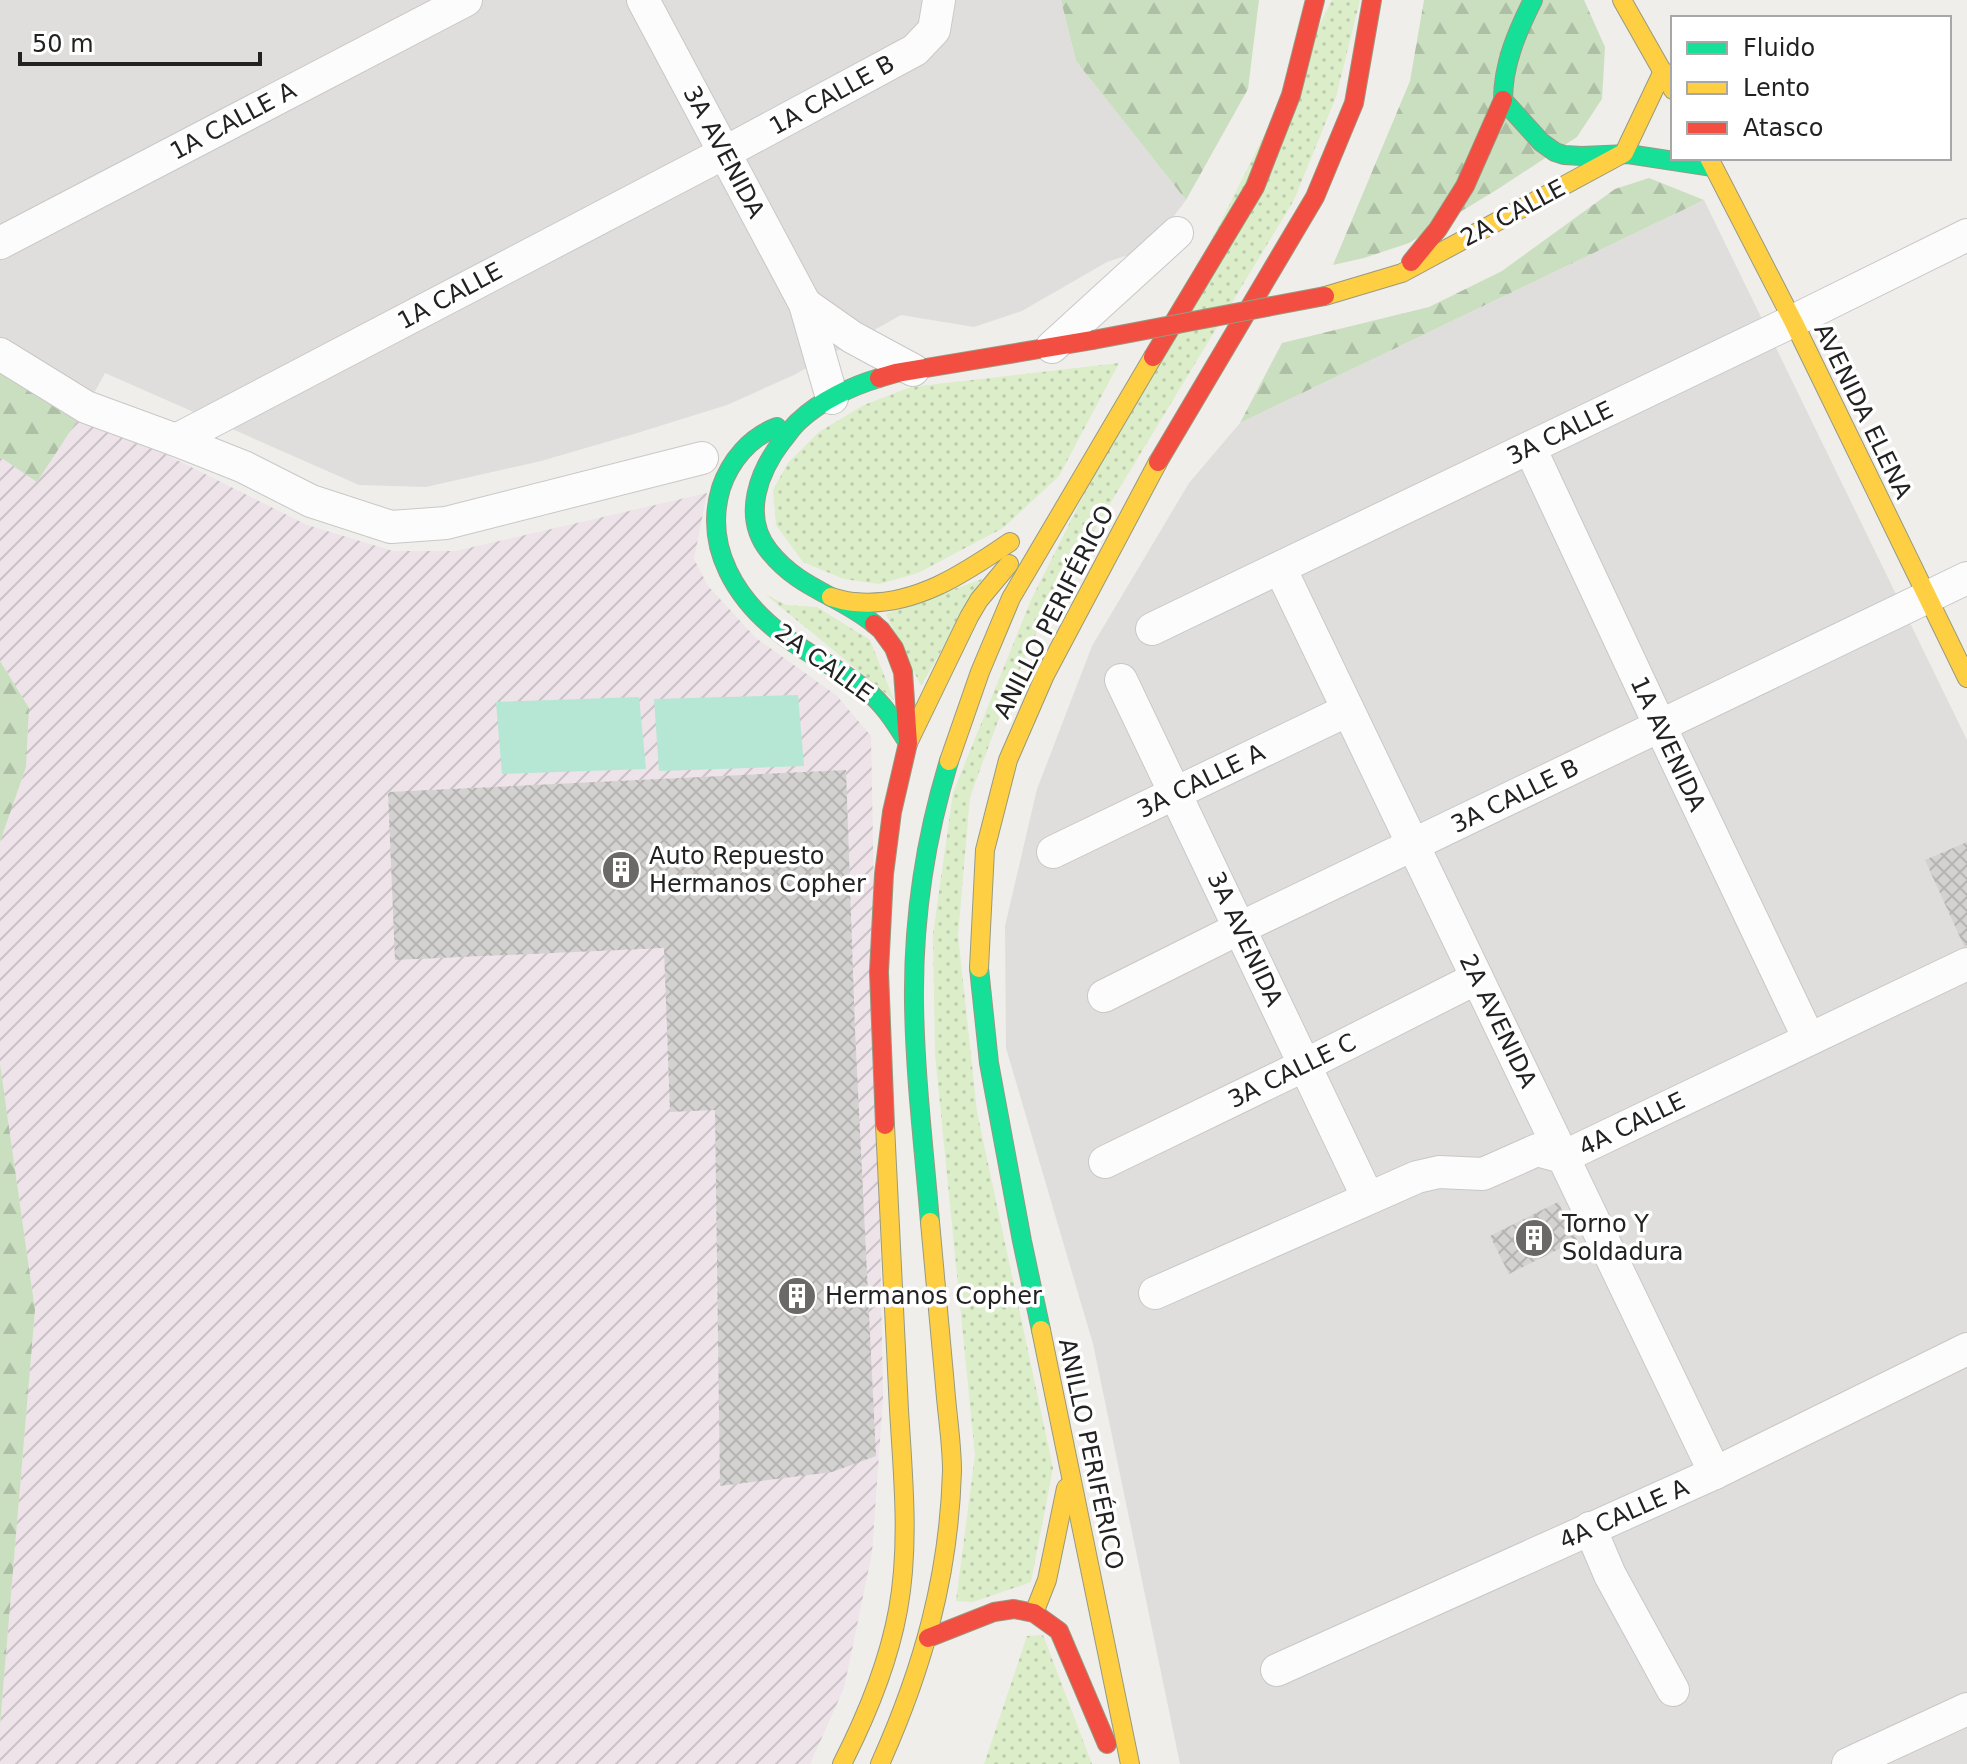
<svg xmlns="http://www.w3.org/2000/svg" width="1967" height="1764" font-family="'DejaVu Sans',sans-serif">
<defs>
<pattern id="industrial-furrows" width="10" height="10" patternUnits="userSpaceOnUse" patternTransform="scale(2)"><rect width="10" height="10" fill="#ede3e9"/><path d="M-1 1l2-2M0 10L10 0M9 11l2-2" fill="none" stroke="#cbc2c8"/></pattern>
<pattern id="grass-dots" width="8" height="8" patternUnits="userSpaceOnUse" patternTransform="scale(2)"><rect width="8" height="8" fill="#dbedc9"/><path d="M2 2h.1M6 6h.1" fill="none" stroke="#bccbac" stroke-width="1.8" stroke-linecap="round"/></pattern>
<pattern id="forest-firs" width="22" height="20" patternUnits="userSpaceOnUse" patternTransform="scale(2)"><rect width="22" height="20" fill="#cadfc0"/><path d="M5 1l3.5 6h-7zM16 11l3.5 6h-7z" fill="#adbfa5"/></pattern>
<pattern id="building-cross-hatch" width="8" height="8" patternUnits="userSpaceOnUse" patternTransform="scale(2)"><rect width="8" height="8" fill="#d4d2d0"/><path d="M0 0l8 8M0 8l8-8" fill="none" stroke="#b6b4b2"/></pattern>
</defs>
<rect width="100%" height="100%" fill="#f0eeeb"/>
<g fill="#dfdedc">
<polygon points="0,0 1061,0 1076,61 1186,200 1150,248 1107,262 1022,311 974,327 901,315 794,375 727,405 634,434 541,461 426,487 359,485 105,373 88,404 0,352"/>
<polygon points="1704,200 1967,740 1967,1764 1180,1764 1093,1344 1006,1048 1005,926 1037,789 1092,646 1189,483 1240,423"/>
</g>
<polygon fill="url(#industrial-furrows)" points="88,404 155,449 307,525 393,551 456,551 707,493 694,559 708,586 756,638 836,695 871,736 883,1398 872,1553 844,1688 810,1764 0,1764 0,1725 35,1310 0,1064 0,842 26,767 29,708 0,661 0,457 37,481"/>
<g fill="url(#grass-dots)">
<polygon points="1332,0 1360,0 1336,97 1294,200 1050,603 1002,710 970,797 958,935 977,1112 1053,1468 1031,1582 973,1602 956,1601 975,1455 935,1054 933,934 953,793 1031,600"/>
<polygon points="1119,363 1059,476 1003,528 918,573 879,584 844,579 803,562 776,525 773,490 788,463 819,432 864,405 911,387"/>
<polygon points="982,579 921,686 886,614"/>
<polygon points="765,594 786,605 817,607 870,640 894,700"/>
<polygon points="1043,1635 1092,1764 984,1764 1027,1636"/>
</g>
<g fill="url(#forest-firs)">
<polygon points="1061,0 1259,0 1248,89 1186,200 1076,61"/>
<polygon points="1424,0 1584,0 1605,47 1602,99 1577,137 1498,189 1409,243 1364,258 1333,265 1410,81"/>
<polygon points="1649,178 1704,200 1240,423 1282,343 1429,307 1502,271 1615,189"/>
<polygon points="0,352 88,404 37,482 0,457"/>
<polygon points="0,661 29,708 26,767 0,842"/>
<polygon points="0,1064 35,1310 0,1725"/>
</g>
<g fill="#b6e7d5">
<polygon points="798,695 804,766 659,771 654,699"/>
<polygon points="639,697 646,769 502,774 496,702"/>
</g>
<g fill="url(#building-cross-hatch)">
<polygon points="846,770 855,1030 876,1456 832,1472 720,1486 715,1110 670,1112 664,948 395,960 388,792"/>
<polygon points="1967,842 1967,945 1964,946 1925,860"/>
<polygon points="1558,1202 1577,1240 1509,1274 1490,1236"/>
</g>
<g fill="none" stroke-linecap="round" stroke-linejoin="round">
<g stroke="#c9c8c7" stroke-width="34">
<g id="street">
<polyline points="643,0 805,304 832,398"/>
<polyline points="0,243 466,0"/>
<polyline points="805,304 852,337 913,370"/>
<polyline points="1052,347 1177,233"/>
<polyline points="0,354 86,407 176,440 244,467 311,501 391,527 446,523 702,458"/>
<polyline points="176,440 724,153 915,50 934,30 939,0"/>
<polyline points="1530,448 1660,726 1809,1039"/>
<polyline points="1280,568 1715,1473"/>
<polyline points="1152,629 1793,321 1967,235"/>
<polyline points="1121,680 1368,1198"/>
<polyline points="1053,852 1348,710"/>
<polyline points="1104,996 1240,928 1967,578"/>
<polyline points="1105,1162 1305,1065 1477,978"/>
<polyline points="1155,1293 1417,1177 1439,1172 1483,1174 1537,1150 1563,1157 1967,964"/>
<polyline points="1590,1528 1610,1575 1673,1690"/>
<polyline points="1277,1670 1715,1473 1967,1349"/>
<polyline points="1848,1764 1967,1709"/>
</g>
</g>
<g stroke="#979a81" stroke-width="20">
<g id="fast">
<path d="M1533 0C1517 32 1503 64 1503 100L1541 142 1555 152 1564 155 1582 156 1628 154 1713 167"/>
<path d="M777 427C750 437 730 461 721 488 703 548 737 601 784 636 810 656 841 669 866 690 884 704 896 724 908 743"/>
<path d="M874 624C839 595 799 589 769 551 741 516 759 471 783 440 788 434 793 426 799 421 820 401 852 386 879 378"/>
<polyline points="979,968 989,1063 1022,1241 1041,1330"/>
<path d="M930 1222C924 1149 915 1076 914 1002 913 921 925 839 949 761"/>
</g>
</g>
<g stroke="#979a81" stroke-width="20">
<g id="slow">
<polyline points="1622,0 1673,90"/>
<polyline points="1709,158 1793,321 1967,678"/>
<polyline points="1325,296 1402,273 1624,153 1663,71"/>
<path d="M831 597C839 599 847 602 855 602 913 608 965 573 1010 542"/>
<polyline points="908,743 969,617 979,600 1009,564"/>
<polyline points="949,761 980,672 1011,598 1153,357"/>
<polyline points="979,968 985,850 1008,760 1045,675 1158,462"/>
<polyline points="1041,1330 1130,1764"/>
<polyline points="1034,1613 1047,1580 1066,1488"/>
<path d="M842 1764C867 1715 888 1665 898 1610 910 1545 903 1476 899 1410 894 1315 890 1220 885 1125"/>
<path d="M880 1764C923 1668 949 1576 952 1471 952 1443 947 1414 945 1386 940 1331 935 1277 930 1222"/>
</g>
</g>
<g stroke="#979a81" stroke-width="20">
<g id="jam">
<polyline points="1411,262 1438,229 1465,186 1503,100"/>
<polyline points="1153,357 1255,187 1291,95 1315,0"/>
<polyline points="879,378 896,373 1093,340"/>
<polyline points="1158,462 1315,197 1354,103 1372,0"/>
<polyline points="874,624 881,630 894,648 903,672 908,743 892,812 884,874 879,972 885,1125"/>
<polyline points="928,1638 994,1612 1014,1609 1034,1613 1059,1631 1107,1744"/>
</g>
</g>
<use href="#street" stroke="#fdfcfc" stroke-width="32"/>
<use href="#fast" stroke="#16e098" stroke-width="18"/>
<use href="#slow" stroke="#ffcf43" stroke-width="18"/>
<use href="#jam" stroke="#f24e42" stroke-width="18"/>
<g stroke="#979a81" stroke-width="20" stroke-linecap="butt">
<polyline id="jam-bridge" points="1093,340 1325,296"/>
</g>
<use href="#jam-bridge" stroke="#f24e42" stroke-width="18"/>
</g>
<defs>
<g id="building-disc" transform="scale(2)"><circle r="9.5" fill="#6a6968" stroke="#fff"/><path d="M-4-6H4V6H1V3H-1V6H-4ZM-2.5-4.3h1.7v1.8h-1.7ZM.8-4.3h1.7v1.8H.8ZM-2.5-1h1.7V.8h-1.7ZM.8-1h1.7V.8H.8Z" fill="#fff"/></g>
</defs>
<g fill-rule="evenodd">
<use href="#building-disc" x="621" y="870"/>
<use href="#building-disc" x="1534" y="1238"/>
<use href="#building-disc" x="797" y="1296"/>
</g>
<g text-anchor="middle" stroke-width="7" stroke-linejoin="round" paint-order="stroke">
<g font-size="24" fill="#222" stroke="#fff">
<text transform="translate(832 95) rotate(-29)" y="8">1A CALLE B</text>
<text transform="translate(233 121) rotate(-28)" y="8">1A CALLE A</text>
<text transform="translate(724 152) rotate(62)" y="8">3A AVENIDA</text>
<text transform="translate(1513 213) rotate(-28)" y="8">2A CALLE</text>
<text transform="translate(450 296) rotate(-28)" y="8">1A CALLE</text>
<text transform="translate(1863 411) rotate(64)" y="8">AVENIDA ELENA</text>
<text transform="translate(1560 433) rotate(-26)" y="8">3A CALLE</text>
<text transform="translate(1054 612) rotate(-63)" y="8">ANILLO PERIFÉRICO</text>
<text transform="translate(824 663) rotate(36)" y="8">2A CALLE</text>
<text transform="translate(1668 744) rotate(65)" y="8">1A AVENIDA</text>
<text transform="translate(1201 781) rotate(-26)" y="8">3A CALLE A</text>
<text transform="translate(1515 796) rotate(-26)" y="8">3A CALLE B</text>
<text transform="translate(1245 939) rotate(65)" y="8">3A AVENIDA</text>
<text transform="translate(1498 1021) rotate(64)" y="8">2A AVENIDA</text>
<text transform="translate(1292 1071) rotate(-26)" y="8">3A CALLE C</text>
<text transform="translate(1632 1124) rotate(-26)" y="8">4A CALLE</text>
<text transform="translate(1091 1454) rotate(78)" y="8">ANILLO PERIFÉRICO</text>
<text transform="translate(1624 1514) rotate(-24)" y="8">4A CALLE A</text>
</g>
<g font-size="24" fill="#222" stroke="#fff" text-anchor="start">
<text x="649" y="864">Auto Repuesto<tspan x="649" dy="28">Hermanos Copher</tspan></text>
<text x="1562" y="1232">Torno Y<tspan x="1562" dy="28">Soldadura</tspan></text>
<text x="825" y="1304">Hermanos Copher</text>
</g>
</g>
<rect x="1671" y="16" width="280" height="144" fill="#ffffff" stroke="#a7a7a7" stroke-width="2"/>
<rect x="1687" y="42" width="40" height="12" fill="#16e098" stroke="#a7a7a7" stroke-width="2"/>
<text x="1743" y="56" font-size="24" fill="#222222">Fluido</text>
<rect x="1687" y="82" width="40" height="12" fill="#ffcf43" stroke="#a7a7a7" stroke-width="2"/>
<text x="1743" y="96" font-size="24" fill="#222222">Lento</text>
<rect x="1687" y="122" width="40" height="12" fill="#f24e42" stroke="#a7a7a7" stroke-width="2"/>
<text x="1743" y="136" font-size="24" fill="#222222">Atasco</text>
<path d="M20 52v12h240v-12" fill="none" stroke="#222222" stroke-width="4"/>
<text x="32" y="52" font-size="24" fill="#222222" stroke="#ffffff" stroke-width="6" paint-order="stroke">50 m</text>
</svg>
